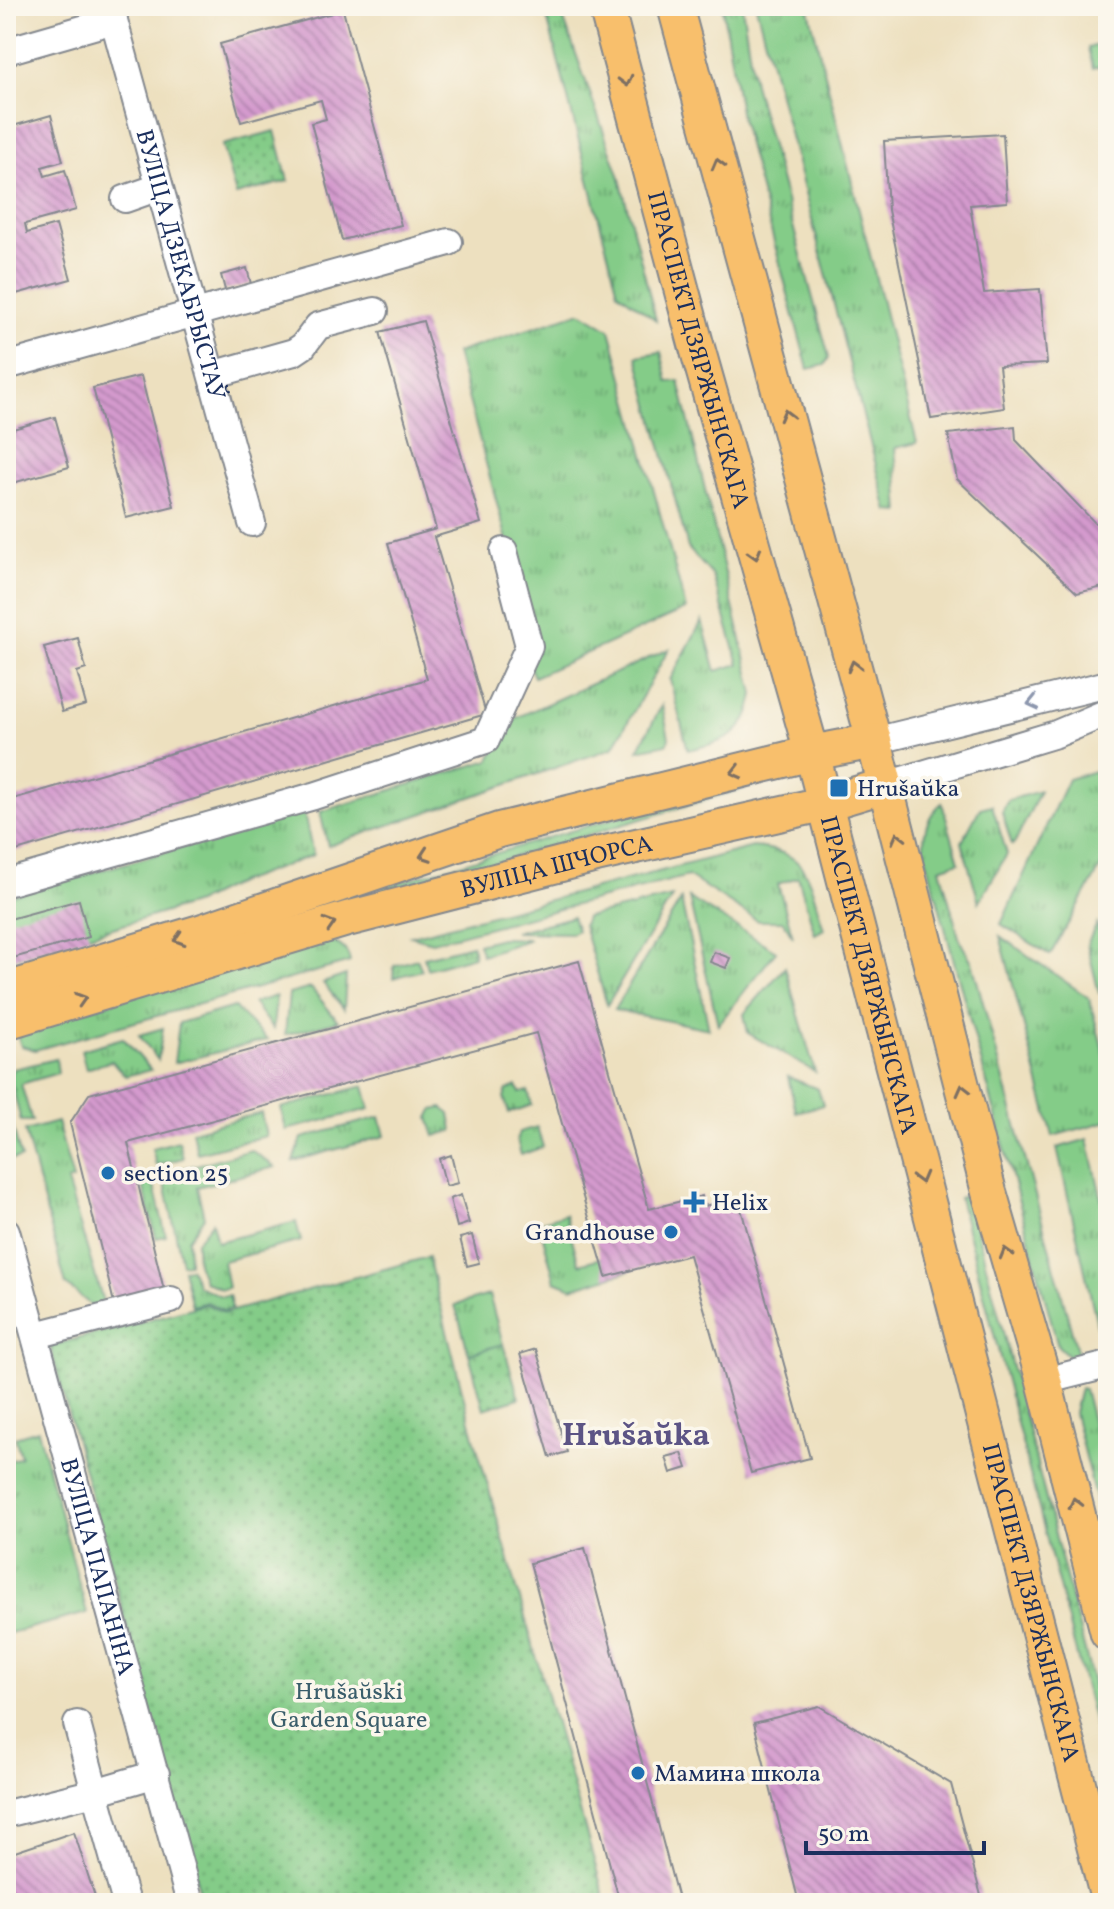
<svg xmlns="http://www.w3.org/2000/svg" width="1114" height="1909" font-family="Vollkorn,serif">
<defs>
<pattern id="grass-tufts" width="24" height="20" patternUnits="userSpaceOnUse" patternTransform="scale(2)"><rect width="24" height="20" fill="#84cc88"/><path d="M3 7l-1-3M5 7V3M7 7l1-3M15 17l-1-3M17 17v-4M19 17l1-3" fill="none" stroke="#6ba672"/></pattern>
<pattern id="park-dots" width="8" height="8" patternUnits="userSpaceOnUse" patternTransform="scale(2)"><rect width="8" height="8" fill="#84cc88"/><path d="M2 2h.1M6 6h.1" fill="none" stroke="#6ba672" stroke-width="1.8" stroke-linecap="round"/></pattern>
<pattern id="building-back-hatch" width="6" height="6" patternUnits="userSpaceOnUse" patternTransform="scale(2)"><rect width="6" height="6" fill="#d49acd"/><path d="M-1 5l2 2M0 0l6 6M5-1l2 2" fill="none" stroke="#ab7eaa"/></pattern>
</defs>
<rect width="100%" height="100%" fill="#fbf7ec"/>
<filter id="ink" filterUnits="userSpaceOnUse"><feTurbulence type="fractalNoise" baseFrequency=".0125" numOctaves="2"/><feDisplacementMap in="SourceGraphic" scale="16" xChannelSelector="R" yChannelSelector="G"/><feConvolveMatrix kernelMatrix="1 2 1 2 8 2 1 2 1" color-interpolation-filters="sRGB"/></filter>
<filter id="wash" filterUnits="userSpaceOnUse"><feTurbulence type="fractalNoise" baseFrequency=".006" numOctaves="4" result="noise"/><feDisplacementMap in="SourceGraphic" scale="32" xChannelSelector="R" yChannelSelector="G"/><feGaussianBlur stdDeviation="1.8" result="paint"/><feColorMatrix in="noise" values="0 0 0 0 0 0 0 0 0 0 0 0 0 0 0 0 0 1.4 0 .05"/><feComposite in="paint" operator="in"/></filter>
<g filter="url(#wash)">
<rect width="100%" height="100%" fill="#ede0bf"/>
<g fill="url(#grass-tufts)" stroke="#507e73" stroke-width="2">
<polygon points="544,6 559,6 619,175 656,320 618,292"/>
<polygon points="722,6 742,6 754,84 829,357 825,365 808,369 741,118"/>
<polygon points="756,6 808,6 917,443 895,448 900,512 888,511"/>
<polygon points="1108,42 1108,64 1093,68 1088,48"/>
<polygon points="581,312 610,330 686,609 534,677 529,665 537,650 456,353"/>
<path d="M661 352 668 382 679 381 754 694C747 737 726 741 688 750L670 680 702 621 716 671 739 664 713 576 688 548 637 356Z"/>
<polygon points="669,649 613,748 328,846 320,812 490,760 509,721"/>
<polygon points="662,705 669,738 667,744 638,750"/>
<polygon points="1108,767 1108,855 1050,955 1001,924 1068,779"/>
<path d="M785 777C649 815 515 859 378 896L383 887 614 818Z"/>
<polygon points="1040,791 1016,841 1012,845 1002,812 1008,800"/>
<path d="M942 803 959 862 940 868 960 941 972 962 1079 1358H1071L1058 1346 924 850C923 831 927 815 942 803Z"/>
<polygon points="992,805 1007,854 979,902 962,842 980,808"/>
<polygon points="304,813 313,855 230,886 196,903 6,960 6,897"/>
<path d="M753 847C812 851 808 881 824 929L815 934 798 877 778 884 793 937 783 921H758L688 876 432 942 411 936Z"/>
<polygon points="672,897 607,1005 583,925 586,917"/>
<polygon points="689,898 776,951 718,1025"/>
<polygon points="681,900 709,1029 614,1010"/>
<polygon points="572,917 577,930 572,933 514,932"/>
<polygon points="1097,924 1108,968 1108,991 1099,993 1087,944"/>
<polygon points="1000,936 1089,998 1108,1068 1108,1121 1053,1136"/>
<polygon points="501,938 530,939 482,955 478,944"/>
<path d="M321 939C335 942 348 946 350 962L35 1050 21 1046 16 1031Z"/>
<polygon points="472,945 474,956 427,969 424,957"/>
<polygon points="417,959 422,970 393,978 394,966"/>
<polygon points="785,967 815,1072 748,1033 744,1014"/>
<polygon points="346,975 344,1009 323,983"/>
<polygon points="311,988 338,1021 285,1035 289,994"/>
<polygon points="276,996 273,1029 253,1003"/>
<polygon points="234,1007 267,1040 174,1063 179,1023"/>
<polygon points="163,1028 158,1060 139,1035"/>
<polygon points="123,1038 151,1070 125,1076 112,1061 86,1069 81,1050"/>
<polygon points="56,1059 58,1073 21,1084 32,1121 21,1121 10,1077 13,1069"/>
<polygon points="788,1077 818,1089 823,1105 796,1112"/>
<polygon points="364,1086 370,1109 286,1130 281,1108"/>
<polygon points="517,1086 520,1093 528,1091 532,1105 509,1113 504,1097 507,1090"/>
<polygon points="6,1102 21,1158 6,1161"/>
<polygon points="442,1108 450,1114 453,1131 435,1136 429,1118 433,1110"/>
<polygon points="261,1113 266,1136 197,1153 192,1131"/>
<polygon points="380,1117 385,1136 294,1161 302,1138"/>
<polygon points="57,1122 73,1180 67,1182 105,1308 97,1310 66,1285 25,1131"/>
<polygon points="537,1127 543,1147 521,1155 517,1140 519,1132"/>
<polygon points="1088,1139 1108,1227 1108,1331 1099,1333 1057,1148"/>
<polygon points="179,1141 183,1158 156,1165 152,1148"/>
<polygon points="251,1150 275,1167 197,1187 204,1217 188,1239 189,1263 182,1264 163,1174"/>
<polygon points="153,1182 166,1236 156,1238 143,1185"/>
<polygon points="968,1195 1108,1741 1108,1777 959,1198"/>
<polygon points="565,1214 579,1264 623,1252 629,1271 572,1288 555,1281 541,1229 543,1221"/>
<polygon points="212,1222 217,1242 296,1222 301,1241 223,1261 228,1288 221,1289 204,1281 197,1263 196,1242"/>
<polygon points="190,1268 198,1286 221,1296 229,1295 232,1308 225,1311 207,1302 192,1306 183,1269"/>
<polygon points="489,1295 503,1344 469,1354 455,1305"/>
<polygon points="1080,1388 1084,1389 1108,1483 1108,1549 1074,1413"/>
<polygon points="38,1430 87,1613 6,1634 6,1462 21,1457 15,1437"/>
</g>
<g fill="url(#park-dots)" stroke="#507e73" stroke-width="2">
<polygon points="275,131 288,181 236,195 222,145"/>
<polygon points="428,1257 474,1437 606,1903 203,1903 50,1346 206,1304 225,1313"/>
<polygon points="503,1344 519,1398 484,1409 469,1354"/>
</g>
<g id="blocks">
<g fill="url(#building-back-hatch)">
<polygon points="343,10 401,225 342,240 311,123 326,119 321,100 241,122 220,44"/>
<polygon points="51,115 63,161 42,167 45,176 65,170 76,210 25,224 27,233 56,225 71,279 16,294 10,272 6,273 6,128"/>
<polygon points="1003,134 1007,202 970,205 984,293 1040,289 1047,364 999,366 1004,408 931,419 888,210 884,141"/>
<polygon points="247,268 251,284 225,290 221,275"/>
<polygon points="423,321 481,523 434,537 486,714 6,854 6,801 427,679 388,543 436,529 380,332"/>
<polygon points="141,376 174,506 126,518 93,388"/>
<polygon points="55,417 69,467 6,485 6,431"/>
<polygon points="1015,426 1016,440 1095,523 1108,520 1108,586 1077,593 957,479 948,434"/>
<polygon points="78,638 86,669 77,672 86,705 62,712 44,647"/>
<polygon points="79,900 89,937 6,960 6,920"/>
<polygon points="714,952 730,958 726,968 710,962"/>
<polygon points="579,961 649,1209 702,1196 704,1206 738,1198 810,1458 751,1473 689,1255 606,1277 536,1033 128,1143 165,1294 115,1307 70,1123 89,1094"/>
<polygon points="451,1155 458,1183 446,1186 439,1159"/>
<polygon points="461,1195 469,1223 457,1227 450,1199"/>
<polygon points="472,1235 479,1263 467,1266 460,1238"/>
<polygon points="536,1349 567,1452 550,1457 520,1354"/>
<polygon points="682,1453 687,1468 671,1473 666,1457"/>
<polygon points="585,1548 637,1744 679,1903 620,1903 530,1563"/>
<polygon points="819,1706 951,1784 983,1903 799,1903 754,1723"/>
<polygon points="74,1832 97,1903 6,1903 6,1855"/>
</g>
</g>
</g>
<g filter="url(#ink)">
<use href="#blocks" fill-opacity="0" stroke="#84888e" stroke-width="2"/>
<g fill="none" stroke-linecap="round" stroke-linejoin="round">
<g stroke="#84888e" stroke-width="30">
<g id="minor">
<path id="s1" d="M110 6 252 523"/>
<polyline points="6,51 114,20"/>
<polyline points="125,199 159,187"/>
<polyline points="6,366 449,242"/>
<polyline points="212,375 294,352 303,346 318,326 375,311"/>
<polyline points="874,741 1108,684"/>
<polyline points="883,786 1056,734 1108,712"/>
<polyline points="6,883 314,796 486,740 529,646 504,551"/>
<path id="s2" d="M6 1231 190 1903"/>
<polyline points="36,1335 171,1300"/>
<polyline points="1044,1381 1108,1365"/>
<polyline points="6,1814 95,1792 77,1724"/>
<polyline points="126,1903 95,1792 156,1774"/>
</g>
</g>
<g stroke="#84888e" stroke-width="38">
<g id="major">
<path id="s3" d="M606 6 696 344 812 753 1108 1899"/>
<polyline points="675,6 874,741 989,1192 1044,1381 1108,1633"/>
<polyline points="6,990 200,932 499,830 812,753 874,741"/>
<path id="s4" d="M6 1019 12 1020 347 919 596 855 823 804 883 786"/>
</g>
</g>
<use href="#minor" stroke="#fff" stroke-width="26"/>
<use href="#major" stroke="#f8bf6c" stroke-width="34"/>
</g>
<defs><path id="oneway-chevron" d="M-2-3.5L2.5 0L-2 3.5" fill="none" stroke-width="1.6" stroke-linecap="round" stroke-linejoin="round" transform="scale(2)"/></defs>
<g stroke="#7e7064">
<use href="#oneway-chevron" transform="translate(626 81) rotate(75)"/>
<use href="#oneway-chevron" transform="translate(718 164) rotate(-105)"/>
<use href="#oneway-chevron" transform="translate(786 415) rotate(-105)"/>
<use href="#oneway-chevron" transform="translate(755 554) rotate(74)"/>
<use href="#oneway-chevron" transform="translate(854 666) rotate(-105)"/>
<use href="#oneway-chevron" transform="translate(736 772) rotate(166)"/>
<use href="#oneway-chevron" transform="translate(898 838) rotate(-104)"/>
<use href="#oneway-chevron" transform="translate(425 855) rotate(161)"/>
<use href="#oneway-chevron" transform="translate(330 924) rotate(-17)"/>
<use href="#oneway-chevron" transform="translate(179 939) rotate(163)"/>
<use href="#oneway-chevron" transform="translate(81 999) rotate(-17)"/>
<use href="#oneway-chevron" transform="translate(963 1090) rotate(-104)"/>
<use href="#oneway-chevron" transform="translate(920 1178) rotate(75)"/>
<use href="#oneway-chevron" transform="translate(1006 1253) rotate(-106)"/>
<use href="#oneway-chevron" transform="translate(1075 1503) rotate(-104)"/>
</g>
<use stroke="#8d97ae" href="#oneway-chevron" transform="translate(1033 703) rotate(167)"/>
</g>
<g fill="#1f6fb2" stroke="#fbf7ec" stroke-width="3">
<rect x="829" y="778" width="20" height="20" rx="4"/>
<circle cx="108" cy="1173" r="8"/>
<path d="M690 1190h8v8h8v8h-8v8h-8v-8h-8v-8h8z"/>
<circle cx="671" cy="1232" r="8"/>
<circle cx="638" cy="1773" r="8"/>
</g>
<g text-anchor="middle" stroke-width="7" stroke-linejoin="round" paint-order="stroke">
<g font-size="24" fill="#1b2f5e" stroke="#fbf7ec">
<text dy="8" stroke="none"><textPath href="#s1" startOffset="268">ВУЛІЦА ДЗЕКАБРЫСТАЎ</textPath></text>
<text dy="8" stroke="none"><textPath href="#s3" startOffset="356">ПРАСПЕКТ ДЗЯРЖЫНСКАГА</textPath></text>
<text dy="8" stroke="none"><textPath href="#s4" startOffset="572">ВУЛІЦА ШЧОРСА</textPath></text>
<text dy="8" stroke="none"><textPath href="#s3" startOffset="1004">ПРАСПЕКТ ДЗЯРЖЫНСКАГА</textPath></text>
<text dy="8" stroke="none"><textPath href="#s2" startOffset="348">ВУЛІЦА ПАПАНІНА</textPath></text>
<text dy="8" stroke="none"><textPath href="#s3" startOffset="1652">ПРАСПЕКТ ДЗЯРЖЫНСКАГА</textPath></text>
</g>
<g font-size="24" fill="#1b2f5e" stroke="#fbf7ec" text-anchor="start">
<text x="857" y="796">Hrušaŭka</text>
<text x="124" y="1181">section 25</text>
<text x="712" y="1210">Helix</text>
<text x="655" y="1240" text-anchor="end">Grandhouse</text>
<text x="654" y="1781">Мамина школа</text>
</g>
<g font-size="24" fill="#3a5e6b" stroke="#fbf7ec">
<text x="349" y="1699">Hrušaŭski<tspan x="349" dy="28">Garden Square</tspan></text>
</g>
<g font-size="32" font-weight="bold" fill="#5c5485" stroke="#fbf7ec">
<text x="636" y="1445">Hrušaŭka</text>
</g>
</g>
<rect width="1114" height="1909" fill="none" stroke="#fbf7ec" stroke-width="32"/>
<path d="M806 1841v12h178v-12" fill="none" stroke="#1b2f5e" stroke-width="4"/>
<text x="818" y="1841" font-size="24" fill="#1b2f5e" stroke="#fbf7ec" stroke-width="6" paint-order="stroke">50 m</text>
</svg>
